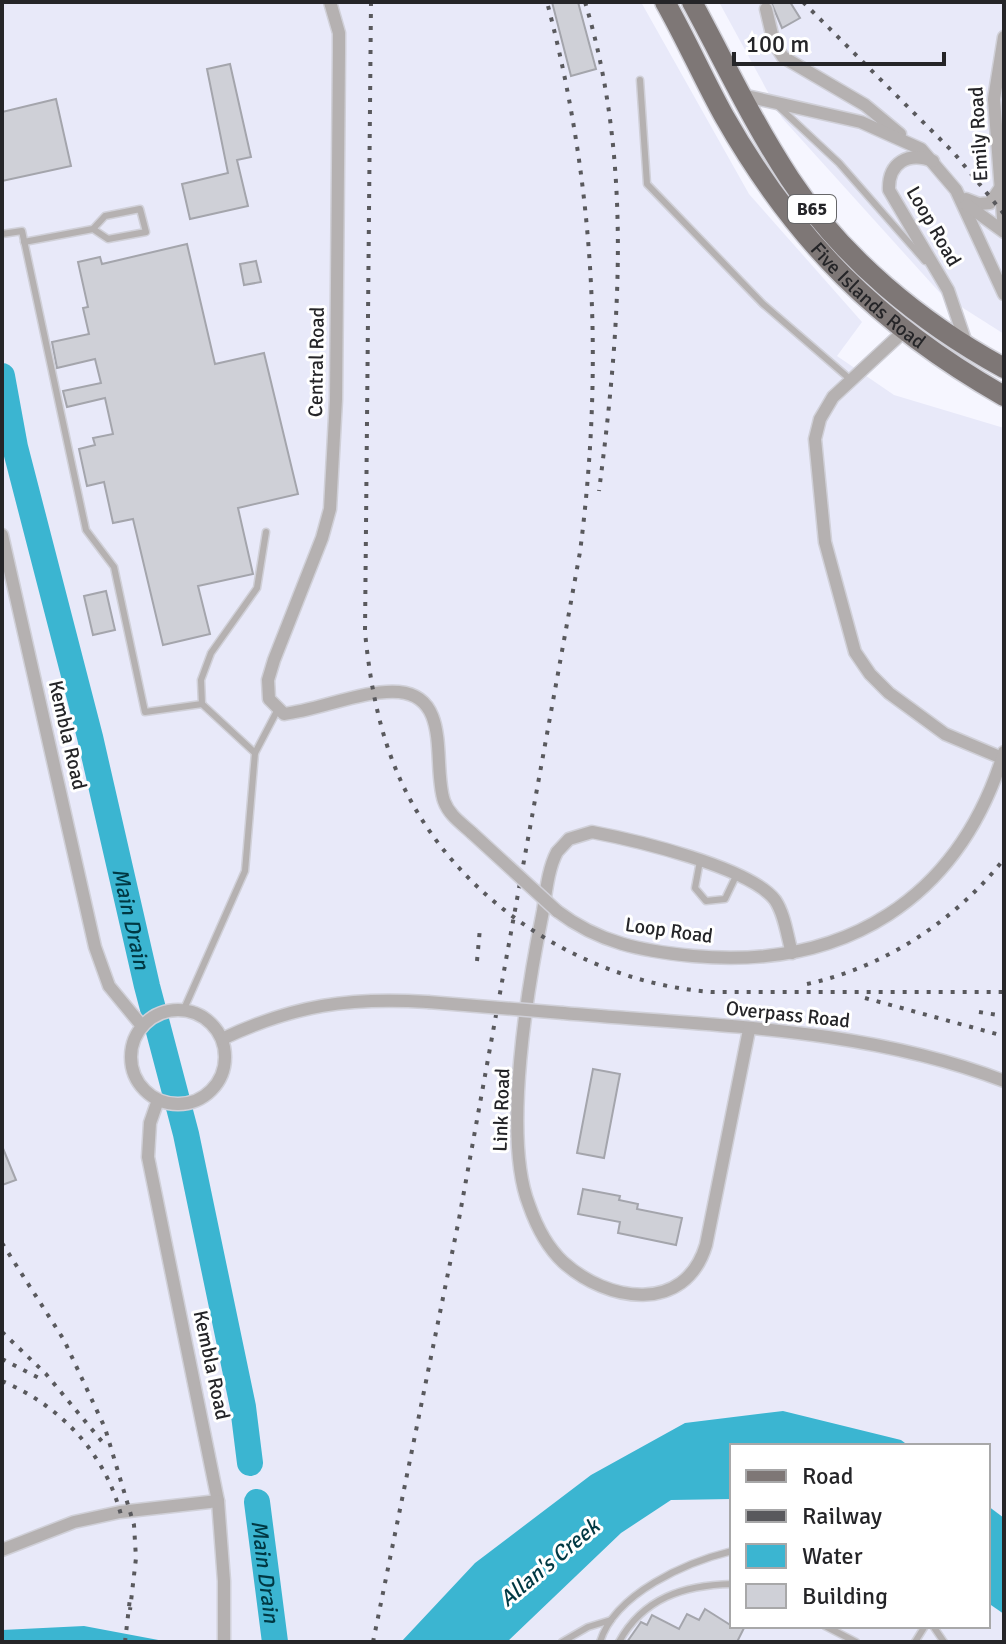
<svg xmlns="http://www.w3.org/2000/svg" width="1006" height="1644" font-family="Signika,sans-serif">
<rect width="100%" height="100%" fill="#f6f6ff"/>
<g fill="#e8e9f9" fill-rule="evenodd">
<path d="M2 2H641L749 194 862 322 837 356 894 395 1004 428V1642H2ZM732 1446H988V1626H732Z"/>
<polygon points="719,2 1004,2 1004,334 941,294 782,118"/>
</g>
<g fill="#3bb5d1">
<polygon points="783,1411 901,1440 909,1446 732,1446 732,1499 671,1500 621,1533 507,1642 401,1642 475,1563 591,1475 685,1423"/>
<polygon points="988,1506 1004,1518 1004,1614 988,1603"/>
<polygon points="84,1626 169,1642 2,1642 2,1630"/>
</g>
<g fill="none" stroke-linecap="round" stroke-linejoin="round">
<g stroke="#3bb5d1" stroke-width="26">
<path id="s1" d="M2 376 15 447 90 737 147 986 186 1134 243 1407 250 1463"/>
<path id="s2" d="M257 1502 275 1642"/>
</g>
</g>
<g fill="#cfd0d7" stroke="#a4a5ac" stroke-width="2">
<polygon points="552,2 578,2 596,69 571,76"/>
<polygon points="771,2 790,2 800,18 782,28"/>
<polygon points="230,64 251,157 237,160 248,206 190,219 182,184 228,173 207,69"/>
<polygon points="56,99 71,166 2,181 2,112"/>
<polygon points="187,244 215,364 264,353 298,494 238,508 253,574 198,586 210,634 163,645 133,519 113,523 104,482 87,486 79,449 95,445 93,438 113,434 105,398 67,407 63,391 101,383 95,359 57,368 52,342 89,334 83,308 88,307 78,262 100,257 102,264"/>
<polygon points="256,261 261,282 244,285 240,264"/>
<polygon points="106,591 115,630 93,635 84,596"/>
<polygon points="593,1069 620,1074 604,1158 577,1153"/>
<polygon points="2,1146 16,1180 2,1185"/>
<polygon points="583,1189 620,1196 619,1200 638,1204 637,1209 682,1218 676,1245 618,1233 620,1222 578,1214"/>
<polygon points="705,1609 732,1626 745,1626 737,1642 627,1642 641,1622 647,1625 652,1615 679,1629 687,1614 699,1620"/>
</g>
<g fill="none" stroke-linecap="round" stroke-linejoin="round">
<g stroke="#d0d0d8" stroke-width="9">
<g id="service">
<polyline points="640,80 647,184 763,304 851,380"/>
<polyline points="779,107 839,163 925,261"/>
<polyline points="2,234 22,231 86,530 114,567 145,712 202,704 255,753"/>
<polyline points="24,242 93,229 105,216 140,209 146,232 108,239 93,229"/>
<polyline points="202,704 201,680 211,653 257,588 266,532"/>
<polyline points="700,861 695,888 706,901 725,899 737,874"/>
<polyline points="184,1009 245,871 255,753 277,711"/>
<polyline points="825,1626 856,1642"/>
<polyline points="933,1626 944,1642"/>
<polyline points="562,1642 588,1627 611,1620"/>
<path d="M600 1642C615 1593 687 1562 732 1551"/>
<path d="M619 1642C643 1598 684 1585 732 1584"/>
<polyline points="915,1642 925,1626"/>
</g>
</g>
<g stroke="#d0d0d8" stroke-width="15">
<g id="minor">
<path d="M330 2 339 33V52L336 399 330 509 322 538 274 660 268 680 269 699 284 714C319 710 365 689 399 692 452 697 432 765 444 801 449 815 461 823 472 833"/>
<polyline points="766,9 774,43 783,57 865,105 900,134"/>
<polyline points="1004,37 994,99 1004,231"/>
<polyline points="742,95 861,122 921,149 956,190 1004,294"/>
<path d="M933 161C908 151 888 163 889 190L948 290 967 346"/>
<polyline points="966,199 979,204 990,203 1001,187"/>
<polyline points="967,205 1004,232"/>
<polyline points="903,332 833,397 820,419 815,439 825,542 855,652 870,674 889,693 945,734 1002,758"/>
<polyline points="2,535 95,947 109,986 142,1026"/>
<path d="M557 911C599 943 642 951 693 956 845 970 959 899 1004 752"/>
<circle cx="178" cy="1057" r="47"/>
<path d="M563 1013C711 1026 864 1027 1004 1081"/>
<path d="M749 1030 706 1245C685 1315 607 1302 563 1262 547 1247 536 1225 529 1205 502 1136 528 985 543 911 546 892 548 869 557 852L569 839 592 832C634 840 750 867 775 900 785 915 787 936 792 953"/>
<path d="M222 1039C294 1005 349 997 428 1002"/>
<polyline points="158,1100 150,1123 148,1157 218,1501 224,1581 224,1642"/>
<polyline points="2,1550 74,1522 120,1512 218,1501"/>
</g>
</g>
<g stroke="#d0d0d8" stroke-width="23">
<g id="primary">
<path id="s3" d="M665 2C686 39 703 78 724 116 795 241 879 325 1004 396"/>
<path d="M692 2C724 61 753 123 790 179 842 258 921 323 1004 368"/>
</g>
</g>
<use href="#service" stroke="#b5b1b1" stroke-width="6"/>
<use href="#minor" stroke="#b5b1b1" stroke-width="12"/>
<use href="#primary" stroke="#7e7776" stroke-width="20"/>
<g stroke="#59595d" stroke-width="4" stroke-dasharray="4 8" stroke-linecap="butt">
<path d="M371 2 365 632C370 683 379 732 400 779 454 899 583 983 712 992H1004"/>
<path d="M585 2C633 160 620 329 599 491"/>
<polyline points="803,2 954,153 1004,214"/>
<polyline points="477,961 480,928"/>
<path d="M807 984C885 967 955 921 1004 859"/>
<polyline points="865,998 1004,1036"/>
<polyline points="979,1012 1004,1016"/>
<polyline points="2,1243 64,1340 105,1428 134,1525 136,1558 130,1610"/>
<polyline points="2,1332 46,1374 104,1444"/>
<polyline points="2,1359 43,1380"/>
<path d="M2 1381C61 1406 105 1453 121 1515"/>
<polyline points="125,1642 130,1598"/>
<path d="M373 1642 459 1219 580 552C604 365 595 184 547 2"/>
</g>
<g stroke="#d0d0d8" stroke-width="15" stroke-linecap="butt">
<g id="minor-bridge">
<polyline points="472,833 557,911"/>
<polyline points="428,1002 563,1013"/>
</g>
</g>
<use href="#minor-bridge" stroke="#b5b1b1" stroke-width="12"/>
</g>
<g text-anchor="middle" stroke-width="6" stroke-linejoin="round" paint-order="stroke">
<rect fill="#fff" stroke="#666668" stroke-width="2" x="788" y="195" width="48" height="28" rx="6"/>
<g font-size="18" font-weight="bold" fill="#252528">
<text x="812" y="215">B65</text>
</g>
<g font-size="20" fill="#252528" stroke="#fff">
<text transform="translate(978 134) rotate(-93)" y="7">Emily Road</text>
<text transform="translate(934 226) rotate(60)" y="7">Loop Road</text>
<text dy="7" stroke="none"><textPath href="#s3" startOffset="360">Five Islands Road</textPath></text>
<text transform="translate(316 362) rotate(-89)" y="7">Central Road</text>
<text transform="translate(68 735) rotate(77)" y="7">Kembla Road</text>
<text transform="translate(669 930) rotate(8)" y="7">Loop Road</text>
<text transform="translate(788 1014) rotate(6)" y="7">Overpass Road</text>
<text transform="translate(501 1110) rotate(-88)" y="7">Link Road</text>
<text transform="translate(212 1365) rotate(78)" y="7">Kembla Road</text>
</g>
<g font-size="22" font-style="italic" fill="#003843" stroke="#fff">
<text dy="8" stroke="none"><textPath href="#s1" startOffset="558">Main Drain</textPath></text>
<text transform="translate(549 1562) rotate(-40)" y="8">Allan's Creek</text>
<text dy="8" stroke="none"><textPath href="#s2" startOffset="70">Main Drain</textPath></text>
</g>
</g>
<rect width="1006" height="1644" fill="none" stroke="#252528" stroke-width="8"/>
<rect x="730" y="1444" width="260" height="184" fill="#ffffff" stroke="#a8a8a9" stroke-width="2"/>
<rect x="746" y="1470" width="40" height="12" fill="#7e7776" stroke="#a8a8a9" stroke-width="2"/>
<text x="802" y="1484" font-size="24" fill="#252528">Road</text>
<rect x="746" y="1510" width="40" height="12" fill="#59595d" stroke="#a8a8a9" stroke-width="2"/>
<text x="802" y="1524" font-size="24" fill="#252528">Railway</text>
<rect x="746" y="1544" width="40" height="24" fill="#3bb5d1" stroke="#a8a8a9" stroke-width="2"/>
<text x="802" y="1564" font-size="24" fill="#252528">Water</text>
<rect x="746" y="1584" width="40" height="24" fill="#cfd0d7" stroke="#a8a8a9" stroke-width="2"/>
<text x="802" y="1604" font-size="24" fill="#252528">Building</text>
<path d="M734 52v12h210v-12" fill="none" stroke="#252528" stroke-width="4"/>
<text x="746" y="52" font-size="24" fill="#252528" stroke="#ffffff" stroke-width="6" paint-order="stroke">100 m</text>
</svg>
